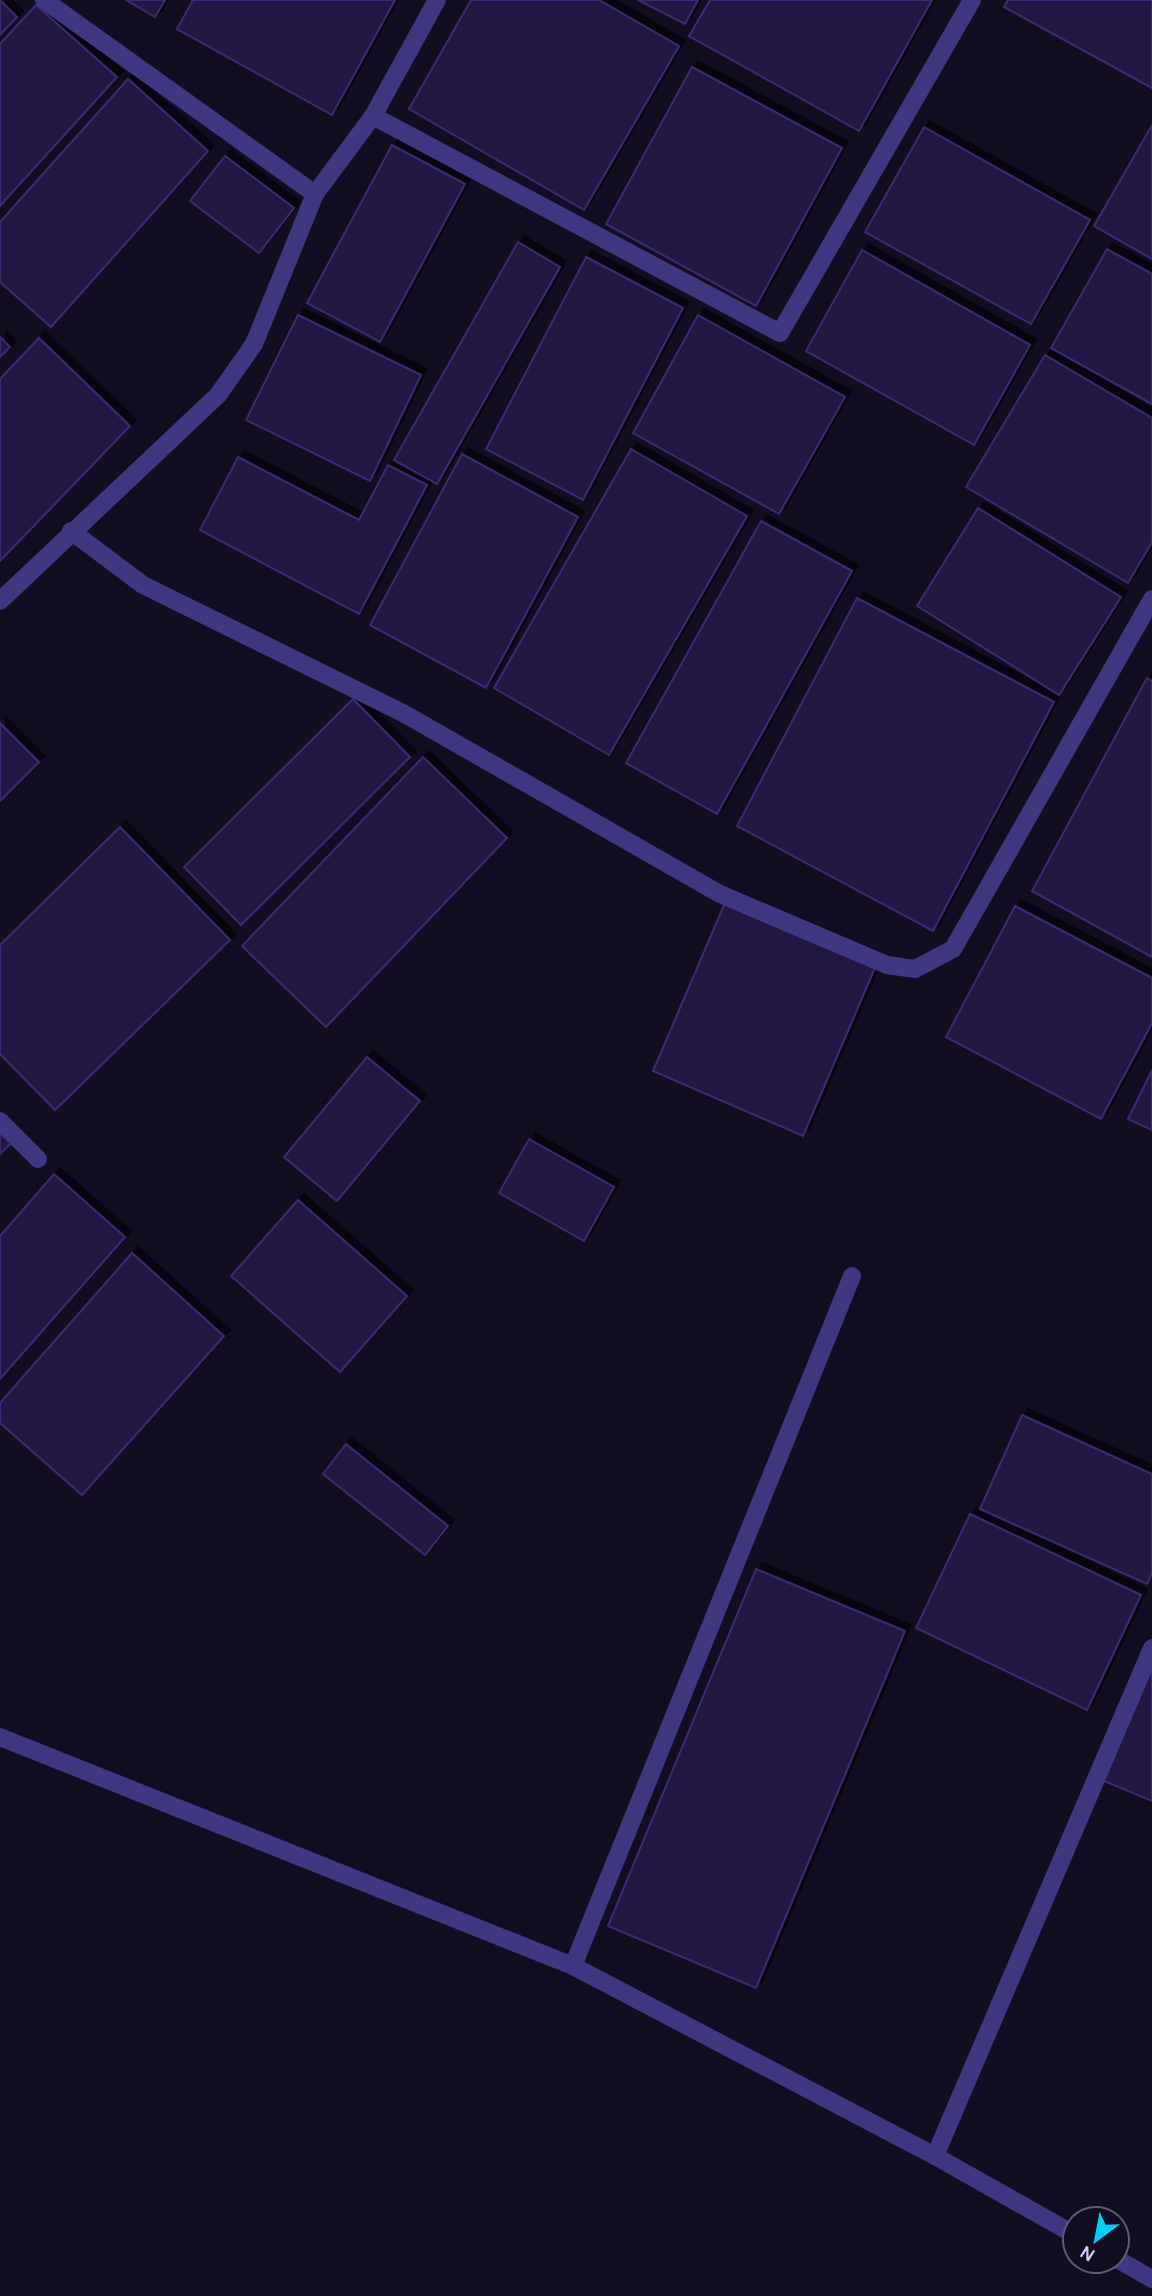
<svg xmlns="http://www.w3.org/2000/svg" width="1152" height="2296" font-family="Karla,sans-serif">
<defs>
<filter id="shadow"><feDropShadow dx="6" dy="-6" stdDeviation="0" flood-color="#0009"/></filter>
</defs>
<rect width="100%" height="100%" fill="#120d21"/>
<g fill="#241942" stroke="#3c2b6e" stroke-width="2" filter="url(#shadow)">
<polygon points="0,0 17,17 0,35"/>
<polygon points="126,0 165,0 155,17"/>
<polygon points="193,0 395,0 332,115 177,29"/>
<polygon points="471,0 599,0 679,46 584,210 409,109"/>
<polygon points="638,0 698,0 685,24"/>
<polygon points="710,0 932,0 859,131 689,36"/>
<polygon points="1008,0 1152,0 1152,88 1004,7"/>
<polygon points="36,5 117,77 0,206 0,44"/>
<polygon points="692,67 842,148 756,306 606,224"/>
<polygon points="128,79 208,151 51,327 0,282 0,222"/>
<polygon points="1152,125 1152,259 1094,226"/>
<polygon points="924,127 1090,220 1031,324 865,232"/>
<polygon points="392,145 465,184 380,342 307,303"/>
<polygon points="225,156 294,208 259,253 190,201"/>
<polygon points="518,242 560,267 437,484 394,460"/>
<polygon points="1107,249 1152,274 1152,404 1051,348"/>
<polygon points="862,250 1030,345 974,445 806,351"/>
<polygon points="586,257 683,308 583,500 486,449"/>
<polygon points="298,315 421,375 370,481 246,420"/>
<polygon points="698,315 845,397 779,514 633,433"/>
<polygon points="0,337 10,347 0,357"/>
<polygon points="39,338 130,426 0,561 0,379"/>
<polygon points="1045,355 1152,418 1152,542 1128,583 966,487"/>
<polygon points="631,449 747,516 609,755 494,688"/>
<polygon points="462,454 578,517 486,688 370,625"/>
<polygon points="238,457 359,520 388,465 427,485 359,614 200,530"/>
<polygon points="978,508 1121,597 1059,695 917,606"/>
<polygon points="761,521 852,571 717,814 626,763"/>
<polygon points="857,598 1054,702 933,931 737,826"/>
<polygon points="1147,678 1152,681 1152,957 1032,891"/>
<polygon points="353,699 410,757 241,925 184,867"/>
<polygon points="0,723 39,762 0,801"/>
<polygon points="423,757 507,838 326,1027 242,946"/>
<polygon points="120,827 230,940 55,1110 0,1054 0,945"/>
<polygon points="727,898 877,963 803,1136 653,1071"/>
<polygon points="1015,906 1152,978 1152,1023 1101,1119 946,1037"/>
<polygon points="367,1057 420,1101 337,1201 284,1157"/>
<polygon points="1152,1070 1152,1130 1128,1119"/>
<polygon points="0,1132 11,1143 0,1154"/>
<polygon points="529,1139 614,1187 584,1241 499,1193"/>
<polygon points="54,1174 125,1237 0,1379 0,1236"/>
<polygon points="298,1200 407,1296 340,1372 231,1276"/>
<polygon points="132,1253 224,1336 82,1495 0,1423 0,1403"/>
<polygon points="1022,1415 1152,1474 1152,1573 1147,1584 980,1509"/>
<polygon points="346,1444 448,1526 425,1555 323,1474"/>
<polygon points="970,1514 1141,1595 1087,1710 916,1628"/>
<polygon points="756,1569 905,1631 756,1988 608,1926"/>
<polygon points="1152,1665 1152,1801 1104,1781"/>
</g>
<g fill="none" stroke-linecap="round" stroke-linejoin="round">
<g stroke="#3f3880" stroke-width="18">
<polyline points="44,0 315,194"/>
<polyline points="373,116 780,333 972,0"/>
<polyline points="71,531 143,585 403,713 720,894 887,965 915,969 953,949 1152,599"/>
<polyline points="0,601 218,395 254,344 315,194 373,116 437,0"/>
<polyline points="0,1121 38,1159"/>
<polyline points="0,1737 573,1966 935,2156 1075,2235"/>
<polyline points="573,1966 852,1276"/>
<polyline points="935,2156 1152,1648"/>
<polyline points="1117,2259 1152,2279"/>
</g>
</g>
<g transform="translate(1096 2240) rotate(212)"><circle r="33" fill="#120d21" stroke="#605a7a" stroke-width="2"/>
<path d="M0-5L12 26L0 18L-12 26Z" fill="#00d1f8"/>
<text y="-10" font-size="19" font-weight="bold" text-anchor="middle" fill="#d6cdff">N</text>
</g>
</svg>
